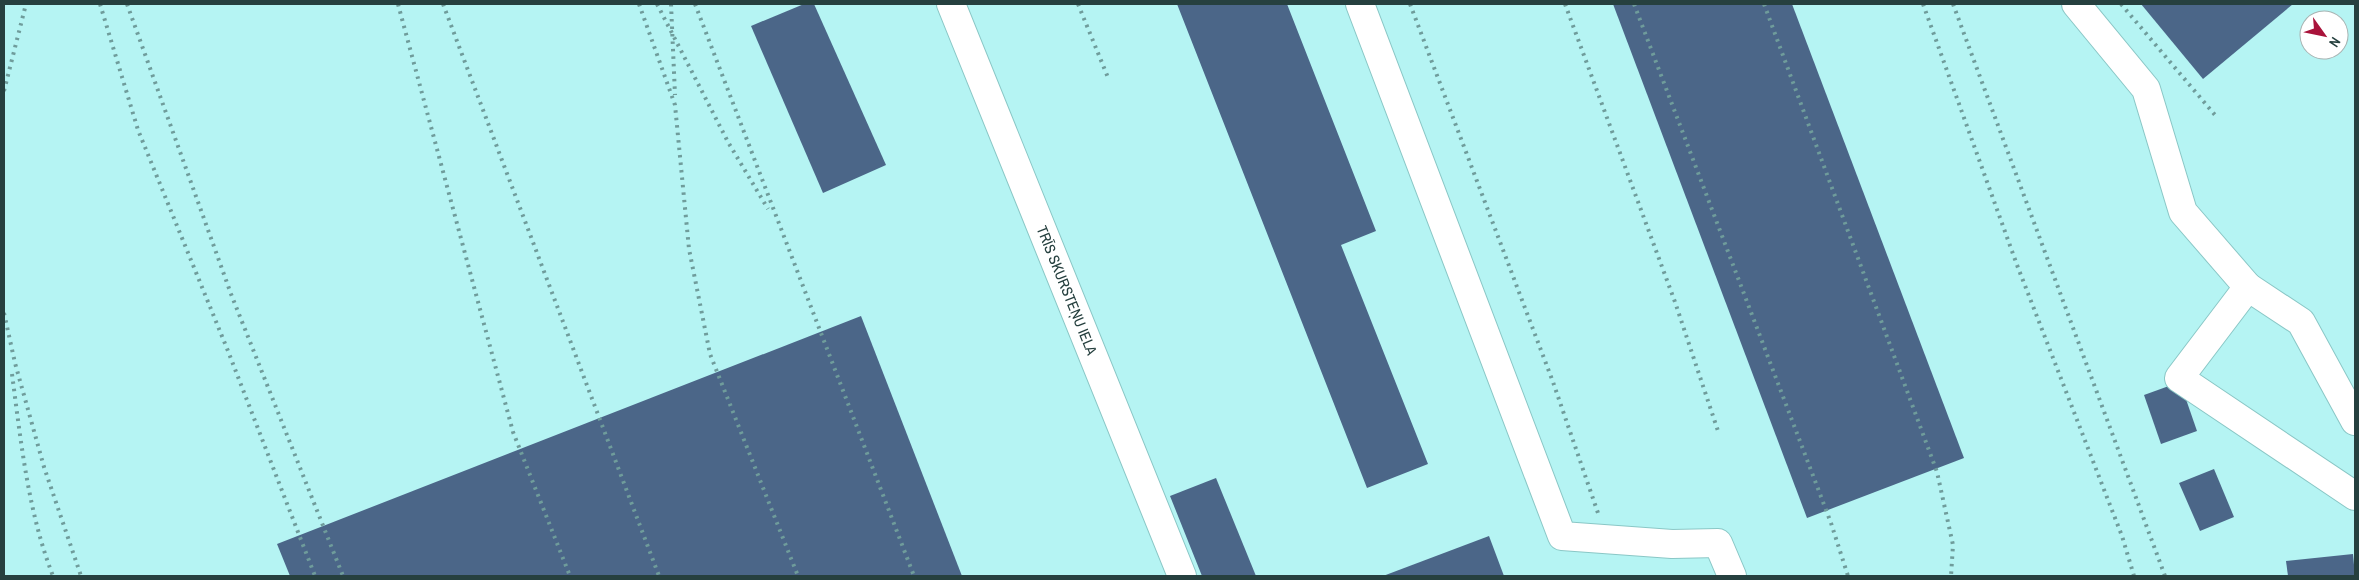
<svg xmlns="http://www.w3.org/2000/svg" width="2359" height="580" font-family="'Archivo Narrow',sans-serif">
<rect width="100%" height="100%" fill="#b5f4f3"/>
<g fill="#4b6688">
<polygon points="804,4 814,4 886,165 823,193 751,26"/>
<polygon points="1177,4 1287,4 1376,231 1341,245 1428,464 1367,488"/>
<polygon points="1613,4 1792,4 1964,458 1807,518"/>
<polygon points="2141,4 2293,4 2203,79"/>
<polygon points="861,316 962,576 290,576 277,544"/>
<polygon points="2180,382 2197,431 2161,444 2144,395"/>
<polygon points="2214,469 2234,517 2200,531 2179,483"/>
<polygon points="1216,478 1256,576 1202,576 1170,496"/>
<polygon points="1489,536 1504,576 1383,576"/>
<polygon points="2353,554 2355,576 2288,576 2286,561"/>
</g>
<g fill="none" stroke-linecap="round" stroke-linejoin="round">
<g stroke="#8ac7c6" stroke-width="30">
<g id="minor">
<path id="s1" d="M951 4 1182 576"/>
<polyline points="1360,4 1562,536 1672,544 1718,543 1732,576"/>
<polyline points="2076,4 2146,89 2183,212 2248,287"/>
<polyline points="2355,421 2301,322 2248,287 2179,378 2355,496"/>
</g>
</g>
<use href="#minor" stroke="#fff" stroke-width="28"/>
<g stroke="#6f9c9b" stroke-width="4" stroke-dasharray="2.5 5" stroke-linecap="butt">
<polyline points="100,4 138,130 228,351 315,576"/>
<polyline points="127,4 231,294 343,576"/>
<polyline points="398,4 513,432 570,576"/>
<polyline points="443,4 659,576"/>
<polyline points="639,4 675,105 689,249 710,354 798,576"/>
<polyline points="657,4 728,142 768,209"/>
<polyline points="671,4 675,95"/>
<polyline points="695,4 914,576"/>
<polyline points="1078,4 1109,80"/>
<polyline points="1410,4 1553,382 1599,516"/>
<polyline points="1565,4 1675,302 1718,431"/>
<polyline points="1634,4 1831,523 1848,576"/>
<polyline points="1764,4 1937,472 1953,545 1951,576"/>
<polyline points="1923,4 2017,265 2122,536 2134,576"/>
<polyline points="1953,4 2165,576"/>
<polyline points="2121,4 2215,115"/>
<polyline points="4,91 26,4"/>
<polyline points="4,313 15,363 44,467 81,576"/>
<path d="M12 374C21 442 28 512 53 576"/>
</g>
</g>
<g text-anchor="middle" stroke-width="5" stroke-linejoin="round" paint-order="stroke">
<g font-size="15" fill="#26403f" stroke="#fff">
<text dy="5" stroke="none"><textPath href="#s1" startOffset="309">TRĪS SKURSTEŅU IELA</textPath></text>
</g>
</g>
<rect width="2359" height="580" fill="none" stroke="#26403f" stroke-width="10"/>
<g transform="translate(2324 35) rotate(123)"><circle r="24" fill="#ffffff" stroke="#a8b3b2"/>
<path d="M0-4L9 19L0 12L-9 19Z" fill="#a9133b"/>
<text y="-8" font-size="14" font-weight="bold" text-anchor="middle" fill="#26403f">N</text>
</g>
</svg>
